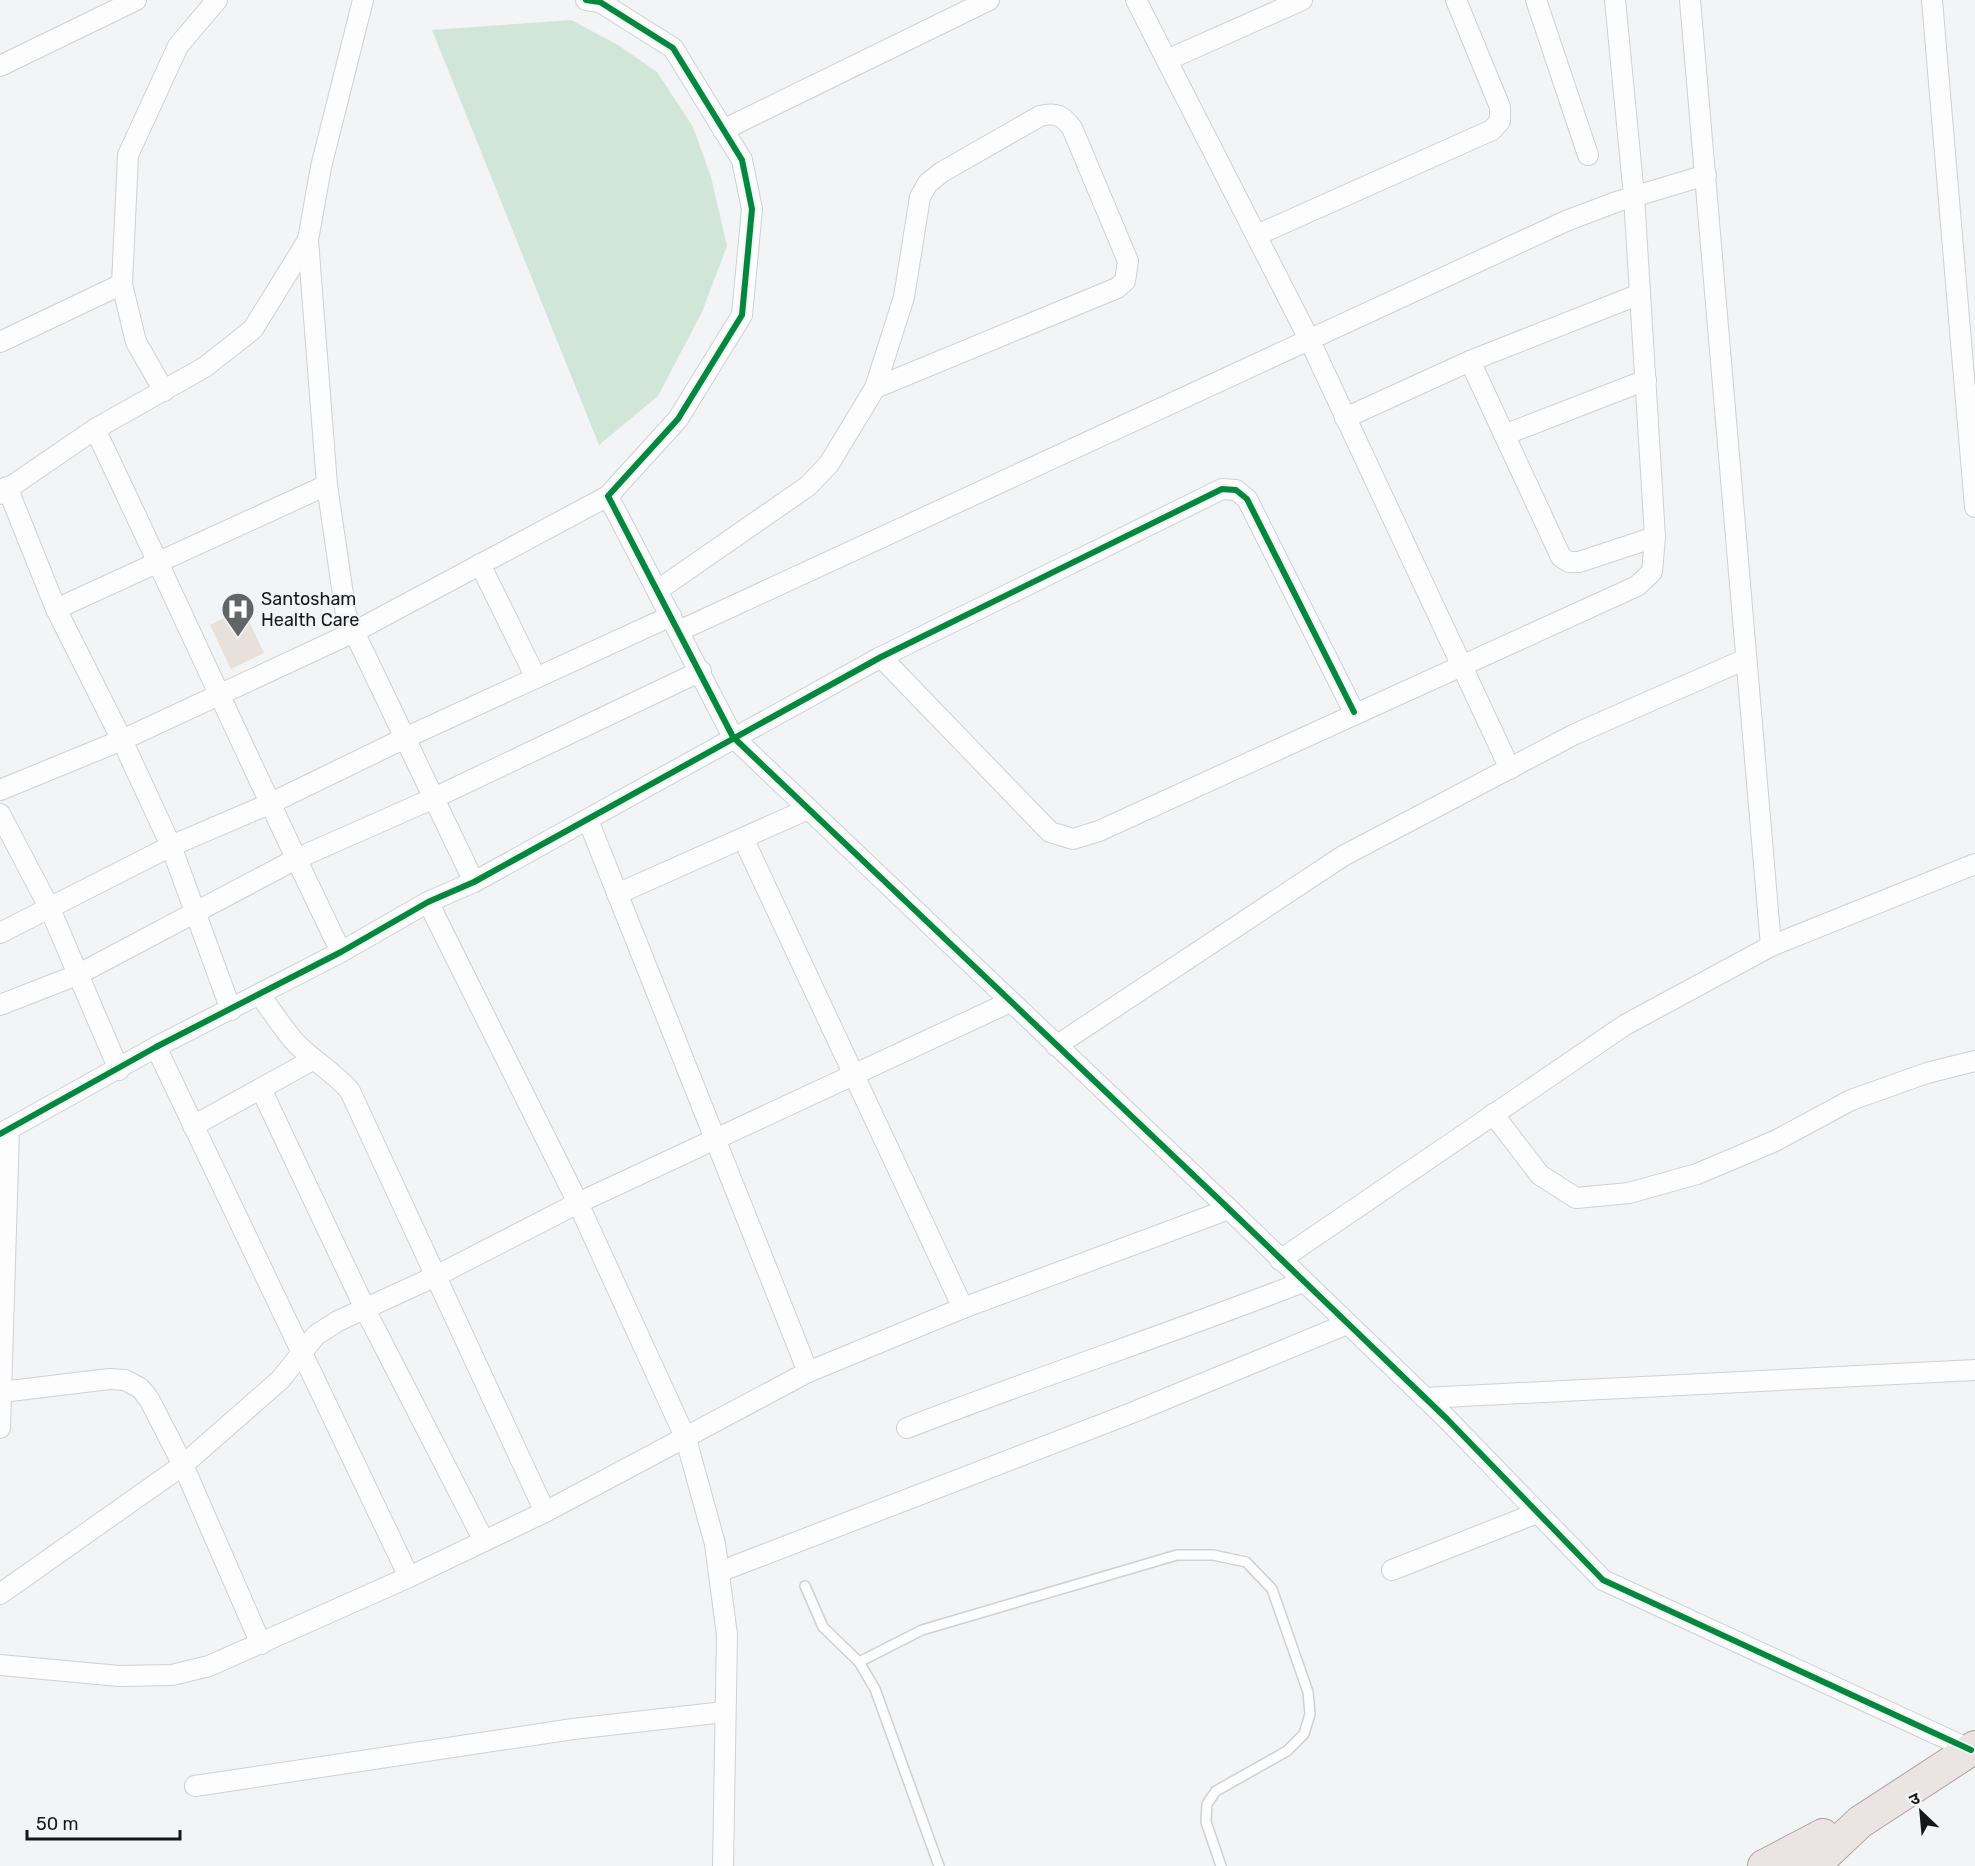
<svg xmlns="http://www.w3.org/2000/svg" width="1975" height="1866" font-family="Rubik,'Noto Sans Devanagari',sans-serif">
<rect width="100%" height="100%" fill="#f3f4f5"/>
<polygon fill="#d1e6d9" points="571,20 618,45 657,72 693,127 711,177 727,246 702,312 658,396 599,445 432,30"/>
<polygon fill="#e8e0da" points="243,609 264,653 231,669 210,625"/>
<g fill="none" stroke-linecap="round" stroke-linejoin="round">
<g stroke="#cfd0d1" stroke-width="12">
<g id="lane">
<polyline points="805,1586 823,1627 859,1662 875,1689 939,1866"/>
<polyline points="859,1662 922,1630 1177,1555 1213,1555 1246,1562 1272,1589 1308,1692 1310,1714 1304,1734 1287,1751 1216,1791 1207,1804 1206,1822 1221,1866"/>
</g>
</g>
<g stroke="#cfd0d1" stroke-width="22">
<g id="street">
<polyline points="363,0 321,167 308,240 327,485 346,615 474,882"/>
<polyline points="586,0 600,2 673,48 742,160 752,209 742,315 678,419 608,496 733,737 1229,1209 1447,1419 1603,1580 1971,1750"/>
<polyline points="1136,0 1309,339 1510,769"/>
<polyline points="1536,0 1588,155"/>
<polyline points="1690,0 1771,946"/>
<polyline points="1932,0 1975,507"/>
<polyline points="1167,60 1302,0"/>
<polyline points="0,66 136,0"/>
<polyline points="723,130 989,0"/>
<polyline points="1257,235 1492,130 1500,121 1500,107 1456,0"/>
<polyline points="0,342 122,284"/>
<polyline points="1470,361 1561,557 1569,562 1579,562 1655,537"/>
<polyline points="164,391 136,342 122,284 128,155 178,46 217,0"/>
<polyline points="1345,418 1470,361 1640,294"/>
<path d="M95 429C178 603 257 779 341 952"/>
<polyline points="1504,435 1646,380"/>
<polyline points="7,487 56,609 122,740 171,846 231,1010"/>
<polyline points="0,494 95,429 205,367 253,329 308,240"/>
<polyline points="480,564 536,678"/>
<path d="M658 590 808 486 829 464 875 388 904 297 920 197 928 183 942 172 1040 116C1056 112 1062 115 1072 128L1128 261 1125 281 1117 288 875 388"/>
<polyline points="56,609 327,485"/>
<polyline points="679,631 1566,221 1616,202 1706,175"/>
<path d="M881 657 1050 832 1073 839 1099 831C1278 748 1458 668 1637 586L1652 572 1655 537 1634 196 1615 0"/>
<polyline points="0,790 122,740 354,632 608,496"/>
<polyline points="0,814 50,909 119,1070"/>
<polyline points="588,820 808,1372"/>
<polyline points="743,838 963,1308"/>
<polyline points="617,894 808,809"/>
<polyline points="428,902 578,1203 686,1439 715,1544 727,1635 723,1866"/>
<polyline points="0,933 171,846 269,804 405,738 671,616"/>
<path d="M260 995C271 1010 282 1027 294 1041 311 1060 333 1071 350 1091L545 1512"/>
<polyline points="0,1005 77,975 296,859 434,798 701,671"/>
<polyline points="1056,1046 1343,856 1575,734 1746,659"/>
<polyline points="156,1047 409,1577"/>
<polyline points="261,1089 369,1317 484,1541"/>
<polyline points="1493,1114 1540,1175 1576,1198 1629,1193 1697,1174 1775,1141 1851,1100 1927,1073 1975,1061"/>
<polyline points="193,1126 314,1059"/>
<polyline points="0,1134 156,1047 341,952 428,902 474,882 881,657 1222,489 1236,490 1247,499 1354,712"/>
<polyline points="1280,1260 1625,1025 1771,946 1975,864"/>
<polyline points="2,1392 109,1379 125,1380 140,1388 149,1399 183,1465 261,1644"/>
<polyline points="1425,1398 1975,1370"/>
<polyline points="0,1428 9,1129"/>
<path d="M907 1428C1038 1377 1172 1333 1303 1282"/>
<polyline points="1392,1570 1537,1513"/>
<polyline points="719,1572 1134,1412 1347,1324"/>
<polyline points="0,1594 183,1465 280,1380 316,1335 338,1321 436,1276 578,1203 1010,1002"/>
<polyline points="0,1665 119,1676 172,1675 209,1666 409,1577 545,1512 808,1372 963,1308 1229,1209"/>
<polyline points="195,1786 573,1729 724,1712"/>
</g>
</g>
<g stroke="#aaa1a0" stroke-width="34">
<g id="primary">
<polyline points="1764,1866 1823,1835"/>
<polyline points="1805,1866 1824,1856 1860,1822 1975,1747"/>
</g>
</g>
<use href="#lane" stroke="#fdfdfe" stroke-width="9"/>
<use href="#street" stroke="#fdfdfe" stroke-width="20"/>
<use href="#primary" stroke="#eae4e3" stroke-width="32"/>
<g stroke="#f2f4f6" stroke-width="10">
<g id="cycleway">
<polyline points="586,0 600,2 673,48 742,160 752,209 742,315 678,419 608,496 733,737 1229,1209 1447,1419 1603,1580 1971,1750"/>
<polyline points="0,1134 156,1047 341,952 428,902 474,882 881,657 1222,489 1236,490 1247,499 1354,712"/>
</g>
</g>
<use href="#cycleway" stroke="#00873e" stroke-width="6"/>
</g>
<defs>
<g id="hospital-pin" transform="scale(1.725)"><path d="M0 17L-7.5 6A9.5 9.5 0 1 1 7.5 6Z" fill="#636465" stroke="#f2f4f6"/><path d="M-5-5h3v3.5h4V-5h3V5h-3V1.5h-4V5h-3Z" fill="#fff"/></g>
</defs>
<g fill-rule="evenodd">
<use href="#hospital-pin" x="238" y="609"/>
</g>
<g text-anchor="middle" stroke-width="4.5" stroke-linejoin="round" paint-order="stroke">
<g font-size="18" fill="#161717" stroke="#f2f4f6" text-anchor="start">
<text x="261" y="605">Santosham<tspan x="261" dy="21">Health Care</tspan></text>
</g>
</g>
<g transform="translate(1921 1812) rotate(334)" stroke="#f2f4f6" stroke-width="4.5" paint-order="stroke">
<path d="M0-4.5L10 22L0 15L-10 22Z" fill="#161717"/>
<text y="-9" font-size="16" font-weight="bold" text-anchor="middle" fill="#161717">उ</text>
</g>
<path d="M27 1830v9h153v-9" fill="none" stroke="#161717" stroke-width="3"/>
<text x="36" y="1830" font-size="18" fill="#161717" stroke="#f2f4f6" stroke-width="4.5" paint-order="stroke">50 m</text>
</svg>
